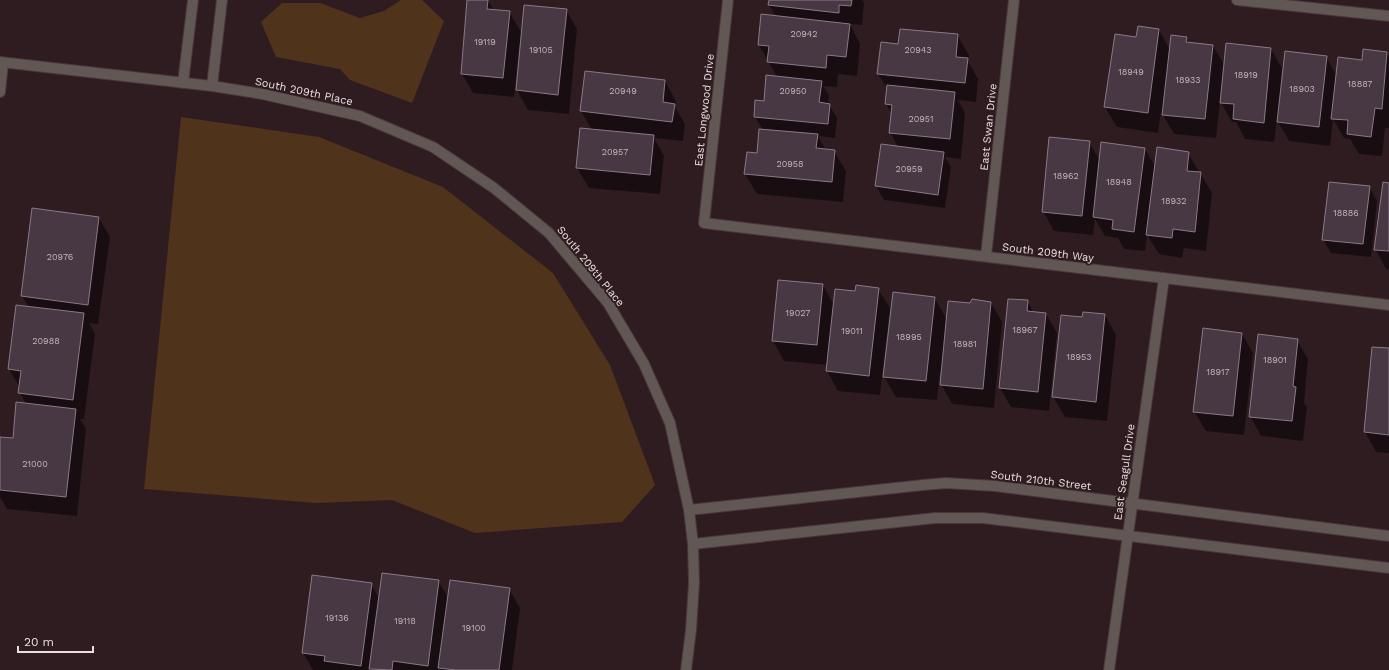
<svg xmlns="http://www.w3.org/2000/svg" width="1389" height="670" font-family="'Work Sans',sans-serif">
<rect width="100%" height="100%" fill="#2e1c20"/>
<g fill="#4f331a">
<polygon points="401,0 422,0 444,21 412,103 350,80 340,69 276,57 261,22 282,3 320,3 360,18 384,11"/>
<polygon points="181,117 319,137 443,187 553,273 610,365 655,485 622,522 475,533 392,500 316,503 144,489"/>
</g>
<g fill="#0007">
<polygon points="468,0 488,0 494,11 509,12 521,32 514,97 473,93 462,74"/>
<polygon points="770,0 862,0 864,3 862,25 850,24 860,44 857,76 838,74 837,87 823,86 829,95 828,104 829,105 837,118 835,138 818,136 826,150 834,151 846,171 843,202 757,194 745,174 747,153 758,154 763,130 755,117 765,102 777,77 759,45 776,16 769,5"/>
<polygon points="525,6 566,10 577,29 569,114 528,110 517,90"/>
<polygon points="1159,30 1170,50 1186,38 1190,44 1213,46 1225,66 1271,49 1282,68 1281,78 1283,78 1326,57 1337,76 1363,61 1387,53 1389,57 1389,128 1385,128 1382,156 1359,154 1350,139 1344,138 1333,119 1330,146 1289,141 1277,120 1274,142 1245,139 1236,122 1232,122 1220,101 1216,138 1174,134 1161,112 1158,133 1117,127 1105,107 1116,35 1137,38"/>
<polygon points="957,35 969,55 968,61 978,79 976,102 958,100 965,113 961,159 945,157 951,167 945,208 884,200 876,186 898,147 890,132 892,114 886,104 888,90 878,74 899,45"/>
<polygon points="665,81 676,101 675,107 685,124 683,141 654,138 664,156 660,194 589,188 577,168 592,130 581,111"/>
<polygon points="1089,142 1100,161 1145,149 1156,168 1188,153 1212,193 1206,251 1184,248 1182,258 1159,254 1147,235 1145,251 1124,249 1118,238 1105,236 1095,219 1093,235 1054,231 1043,211"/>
<polygon points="1389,184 1389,269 1386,269 1375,249"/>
<polygon points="1369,187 1377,201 1371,257 1331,253 1323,240"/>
<polygon points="33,209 99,218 110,237 98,324 89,323 95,334 84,419 80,419 86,429 77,516 7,509 0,497 0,445 14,439 26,404 20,393 20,388 9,369 29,307 22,296"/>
<polygon points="823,285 834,305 856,292 878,289 890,308 880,395 838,391 827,371 828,365 784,361 773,341"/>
<polygon points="894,294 935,298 947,320 971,304 991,303 1002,322 994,408 952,404 941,384 942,371 940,371 937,400 896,397 884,377"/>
<polygon points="1027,301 1034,313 1046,314 1057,333 1049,411 1011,407 1000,388"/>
<polygon points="1105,315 1116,335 1107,421 1065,417 1053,397 1062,316 1083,318"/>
<polygon points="1242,334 1253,353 1244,435 1206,431 1194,411"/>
<polygon points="1297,340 1308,359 1304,403 1307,407 1303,441 1261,436 1250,416"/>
<polygon points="1389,349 1389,453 1376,452 1365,432"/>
<polygon points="438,581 449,599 509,589 520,608 512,670 313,670 303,653 371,584 379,598"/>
</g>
<g fill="#473844" stroke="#8b7987">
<polygon points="467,0 488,0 487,9 510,11 503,78 461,74"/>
<polygon points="769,0 852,0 851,6 839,5 839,13 768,5"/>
<polygon points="524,5 567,9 558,95 516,90"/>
<polygon points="761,14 850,24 846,57 827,55 826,68 767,62 769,46 758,45"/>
<polygon points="1138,26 1159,29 1148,113 1104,107 1115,34 1136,37"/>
<polygon points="900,29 958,34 956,57 968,58 965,83 877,74 881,42 898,44"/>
<polygon points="1171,35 1187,37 1186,42 1213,45 1205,119 1162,115"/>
<polygon points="1226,43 1271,48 1264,123 1233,119 1234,104 1220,103"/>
<polygon points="1363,49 1387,52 1382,109 1375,108 1371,137 1347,134 1348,120 1331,119 1338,57 1362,60"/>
<polygon points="1285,51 1327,56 1319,127 1277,122"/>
<polygon points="585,71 665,80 663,102 675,104 672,122 580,111"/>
<polygon points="766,75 822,81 819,102 830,104 828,124 754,117 755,100 764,101"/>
<polygon points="887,85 955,92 950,139 889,133 892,105 885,104"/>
<polygon points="580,128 654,135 650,175 576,168"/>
<polygon points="759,129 818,134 816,148 835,150 832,182 744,174 747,152 757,153"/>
<polygon points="1049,137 1090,141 1082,216 1042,212"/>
<polygon points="1101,142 1145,148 1134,232 1112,229 1113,220 1093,217"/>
<polygon points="881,144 944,152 938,195 875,186"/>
<polygon points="1157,147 1189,152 1187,171 1201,172 1195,232 1173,229 1172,238 1146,235"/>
<polygon points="1329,182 1370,186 1363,244 1322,240"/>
<polygon points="1383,182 1389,183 1389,251 1374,250"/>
<polygon points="32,208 99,217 88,305 21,296"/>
<polygon points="778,280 823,284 817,345 772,341"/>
<polygon points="856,285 879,288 869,376 826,371 835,289 855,291"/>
<polygon points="893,292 935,297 926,381 883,377"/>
<polygon points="972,299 991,302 983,389 940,385 948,301 970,303"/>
<polygon points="1008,299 1028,300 1027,311 1046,313 1038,392 999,388"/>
<polygon points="16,305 84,313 73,400 18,393 21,371 8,369"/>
<polygon points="1083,312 1105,314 1096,402 1052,397 1061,315 1082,317"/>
<polygon points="1203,328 1242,333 1233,416 1193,412"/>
<polygon points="1258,334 1298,339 1293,386 1296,387 1292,421 1249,417"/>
<polygon points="1372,347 1389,348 1389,435 1364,432"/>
<polygon points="16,402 76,409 66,497 0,490 0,437 13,438"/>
<polygon points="382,573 439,580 428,666 393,661 392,670 369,669"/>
<polygon points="312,575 372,583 361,666 324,661 325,656 302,653"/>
<polygon points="450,580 510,588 499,670 456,670 438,668"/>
</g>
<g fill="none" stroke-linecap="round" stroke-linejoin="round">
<g stroke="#48373b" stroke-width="12">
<g id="minor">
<polyline points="728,0 704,223 1389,305"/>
<polyline points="1237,0 1389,16"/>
<polyline points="0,62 212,86 262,94 360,116 433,147 494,188 549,233 608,303 644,364 670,423 689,510 693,544 694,583 691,630 686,670"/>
<polyline points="183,83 193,0"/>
<polyline points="212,86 222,0"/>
<polyline points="0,92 3,63"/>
<polyline points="986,256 1014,0"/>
<polyline points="689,510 923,485 946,483 995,486 1389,536"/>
<polyline points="693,544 935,518 983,518 1389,568"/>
<polyline points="1109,670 1164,278"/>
</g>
</g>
<use href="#minor" stroke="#615755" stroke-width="10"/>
</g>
<g text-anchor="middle" stroke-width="4" stroke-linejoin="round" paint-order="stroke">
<g font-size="9" fill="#c2b4ba">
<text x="804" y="37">20942</text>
<text x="485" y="45">19119</text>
<text x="541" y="53">19105</text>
<text x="918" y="53">20943</text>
<text x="1131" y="75">18949</text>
<text x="1246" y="78">18919</text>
<text x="1188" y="83">18933</text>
<text x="1360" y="87">18887</text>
<text x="1302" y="92">18903</text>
<text x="623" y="94">20949</text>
<text x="793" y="94">20950</text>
<text x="921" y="122">20951</text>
<text x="615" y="155">20957</text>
<text x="790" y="167">20958</text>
<text x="909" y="172">20959</text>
<text x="1066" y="179">18962</text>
<text x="1119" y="185">18948</text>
<text x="1174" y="204">18932</text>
<text x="1346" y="216">18886</text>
<text x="60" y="260">20976</text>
<text x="798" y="316">19027</text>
<text x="1025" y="333">18967</text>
<text x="852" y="334">19011</text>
<text x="909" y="340">18995</text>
<text x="46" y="344">20988</text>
<text x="965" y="347">18981</text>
<text x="1079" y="360">18953</text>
<text x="1275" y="363">18901</text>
<text x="1218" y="375">18917</text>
<text x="35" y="467">21000</text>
<text x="337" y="621">19136</text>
<text x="405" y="624">19118</text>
<text x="474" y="631">19100</text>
</g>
<g font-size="11" fill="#ebdee1" stroke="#2e1c20">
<text transform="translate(304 91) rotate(12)" y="4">South 209th Place</text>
<text transform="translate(704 110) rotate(-84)" y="4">East Longwood Drive</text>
<text transform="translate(988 127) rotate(-84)" y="4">East Swan Drive</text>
<text transform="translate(1048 252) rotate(7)" y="4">South 209th Way</text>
<text transform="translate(591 266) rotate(51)" y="4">South 209th Place</text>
<text transform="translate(1124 472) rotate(-82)" y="4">East Seagull Drive</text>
<text transform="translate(1041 480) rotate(7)" y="4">South 210th Street</text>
</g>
</g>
<path d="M18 646v6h75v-6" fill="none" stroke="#ebdee1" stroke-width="2"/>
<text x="24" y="646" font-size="12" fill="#ebdee1" stroke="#2e1c20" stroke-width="3" paint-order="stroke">20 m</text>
</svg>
